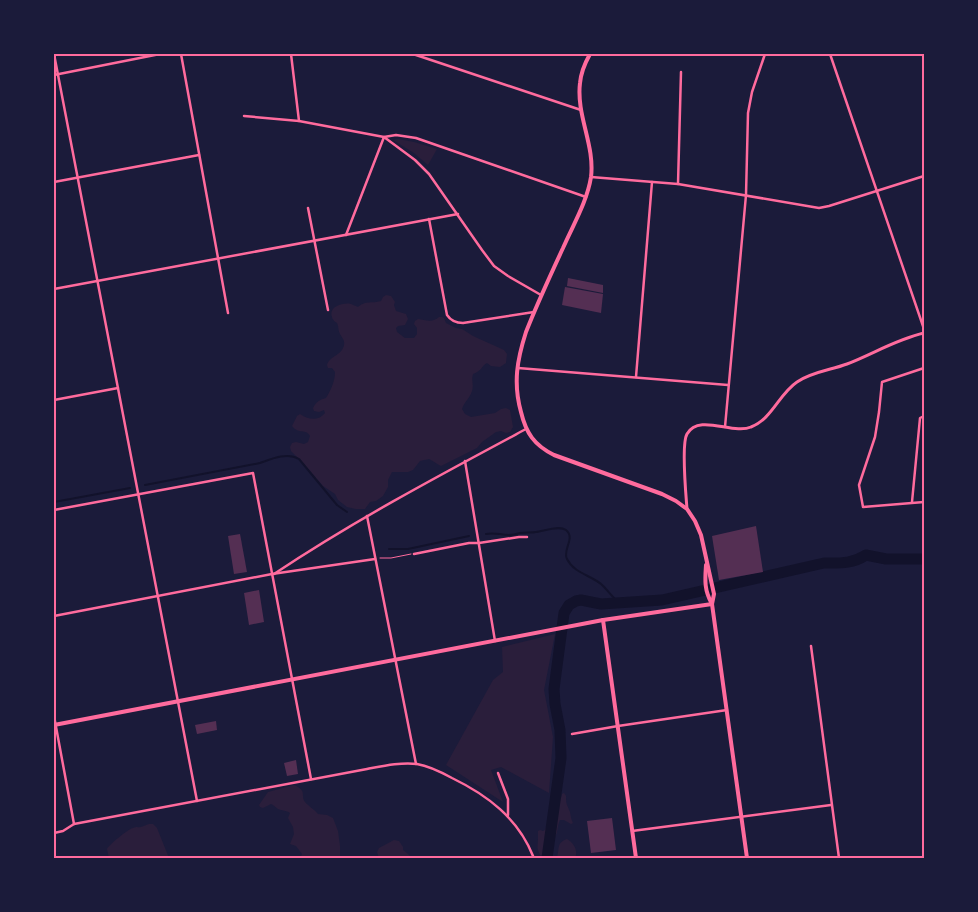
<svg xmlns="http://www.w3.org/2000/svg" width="978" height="912" font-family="'Golos Text',sans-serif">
<rect width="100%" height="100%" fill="#1b1b3a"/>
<g fill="#2a1e3b">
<polygon points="398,139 414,142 437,149 428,165 414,153 393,140"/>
<path d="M386 295 391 296 395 302 394 305 396 311 406 314 408 319 405 325 398 326 396 328 397 332 405 338H414L417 334V328L414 324 415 321 418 319C425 320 433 323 439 317H442L444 318 446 323 456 328 462 329 473 336 504 350 507 354 506 363 500 367 491 366 487 363C482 365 482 371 473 374 471 380 474 385 472 391 470 398 464 402 462 409L465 414 471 417 495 413 501 409 506 408 510 410 513 427 510 432 506 433 501 431 496 432 482 442 477 448 441 466C436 464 434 461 429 459L420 461 413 470 408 472H392L388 480V487L383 496 376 501 370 502 365 509H356L347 507 338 500 335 494 323 486 301 461 291 451 290 447 292 443 296 442 304 444 308 442 310 436C306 428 299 435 292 426L297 416 300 414C308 420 319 421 325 413L324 410 319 412 314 411 313 408C316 402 319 400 326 398 331 390 335 381 335 372L332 368H328L327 365C330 355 342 356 344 345 345 340 342 338 340 334 338 331 339 327 337 323 335 322 332 319 332 317 328 307 343 302 351 304 353 305 356 306 358 307 366 300 372 304 381 301L383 297Z"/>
<polygon points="555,634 544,690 553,737 549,793 501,767 491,770 503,802 446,765 493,680 503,672 502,647"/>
<path d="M294 785C308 791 300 795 305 802 307 805 315 810 318 814L327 815 333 818 338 831 340 846V858H300L302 854 296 846 290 844 294 834 293 827 288 818 290 813C286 810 282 811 278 809 275 807 274 805 271 804L263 808 260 807 259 805 268 792Z"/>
<path d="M552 791 554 792 556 798 559 800 561 798 562 794 564 793 566 796C566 805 567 804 570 812 571 817 571 819 573 823L571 824 564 820H560C558 824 558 827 557 832 556 837 552 837 549 841 545 845 546 852 544 856L540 855C536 847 538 846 538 838 538 836 538 834 538 831L540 830 543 831 545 830C551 818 550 806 551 792Z"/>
<path d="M149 824H153L157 828 169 858H109L107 849C109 845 128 829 133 828 139 826 135 828 141 827 142 827 148 824 149 824Z"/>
<path d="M567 839C573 842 579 851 575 858H553L557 857C560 848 556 843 567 839Z"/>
<polygon points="394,840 399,841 403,847 403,850 408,854 412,858 379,858 377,852 379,848"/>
</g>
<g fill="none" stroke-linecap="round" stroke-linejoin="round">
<g stroke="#12122b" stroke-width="2">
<path d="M145 485 260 463C271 459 287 452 299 459L337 505 347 512"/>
<polyline points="54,502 130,488"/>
<path d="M486 534C495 532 500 535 509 535 513 535 517 534 520 533 526 532 531 533 536 532 544 531 559 525 566 530 576 538 562 550 567 559 574 573 590 575 601 584 608 590 612 598 620 603"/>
<polyline points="389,549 408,549 469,536"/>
</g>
<path stroke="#12122b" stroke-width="11" d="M547 858 561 758 560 730 555 704 554 689 564 613 569 605 576 601 581 600 601 604 662 600 824 563C840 563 852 564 866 555L886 559H924"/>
</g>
<g fill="#542f53">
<polygon points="568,278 603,285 603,293 567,286"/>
<polygon points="565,287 603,294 601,313 562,305"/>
<polygon points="756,526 763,572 719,580 712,536"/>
<polygon points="240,534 247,572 234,574 228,536"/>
<polygon points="259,590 264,622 249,625 244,593"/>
<polygon points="216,721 217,730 197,734 195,725"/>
<polygon points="296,760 298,774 287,776 284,763"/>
<polygon points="612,818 616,850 591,853 587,821"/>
</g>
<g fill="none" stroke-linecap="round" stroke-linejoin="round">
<polyline stroke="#ff6b9d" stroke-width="1" points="380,558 391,558 411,554"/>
<g stroke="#ff6b9d" stroke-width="2.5">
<polyline points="54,54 197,801"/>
<polyline points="181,54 228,313"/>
<polyline points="291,54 299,121"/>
<polyline points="413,54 581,110"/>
<polyline points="830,54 924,329"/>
<polyline points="54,75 160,54"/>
<polyline points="244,116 299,121 384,137 396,135 416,138 586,197"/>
<polyline points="591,177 678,184 819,208 829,206 924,176"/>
<polyline points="54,182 199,155"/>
<polyline points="678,184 681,72"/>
<polyline points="308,208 328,310"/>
<path d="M429 219 447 315C451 321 456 323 463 323L534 312"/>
<polyline points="346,235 384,137 415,160 429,174 482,250 494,266 508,276 541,295"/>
<polyline points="54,289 458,214"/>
<polyline points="518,368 728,385"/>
<polyline points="924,368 882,382 879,412 875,437 859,485 863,507 924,502"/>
<polyline points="636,377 652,182"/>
<polyline points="54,400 118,388"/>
<polyline points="725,427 746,195 748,113 752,92 765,54"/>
<polyline points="465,461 495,641"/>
<polyline points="912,502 920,418 924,416"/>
<polyline points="54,510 253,473 311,779"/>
<polyline points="367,516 416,764"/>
<polyline points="414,554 469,543 479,543 519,537 527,537"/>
<path d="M274 574C355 520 440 475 526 429"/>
<polyline points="54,616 272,574 375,559"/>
<polyline points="811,646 839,858"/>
<polyline points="54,716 74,824"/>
<polyline points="572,734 618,726 727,710"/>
<polyline points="498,773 508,799 508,815"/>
<polyline points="632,831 831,805"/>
<path d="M54 833 63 831 74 824 367 769C383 766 401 762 417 764 429 766 441 772 452 778 487 795 518 818 533 856"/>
</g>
<path stroke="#ff6b9d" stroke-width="3" d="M687 509C686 495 681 444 687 434 699 413 733 435 751 427 772 419 779 394 797 382 811 372 831 370 847 364 873 354 897 339 924 333"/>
<g stroke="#ff6b9d" stroke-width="4">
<path d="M590 54C585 63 581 72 580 83 576 115 595 145 591 177 587 202 573 225 563 248 550 276 537 304 526 332 517 360 513 383 521 412 526 433 534 445 554 455L662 494 676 501 687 509 695 521 701 535 714 594 712 604 747 858"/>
<path d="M706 565C705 580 704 590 712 604"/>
<polyline points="603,620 636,858"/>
<polyline points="54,725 603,620 712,604"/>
</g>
</g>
<rect width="978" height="912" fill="none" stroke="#1b1b3a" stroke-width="110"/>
<rect x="55" y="55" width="868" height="802" fill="none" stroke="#ff6b9d" stroke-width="2"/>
</svg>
